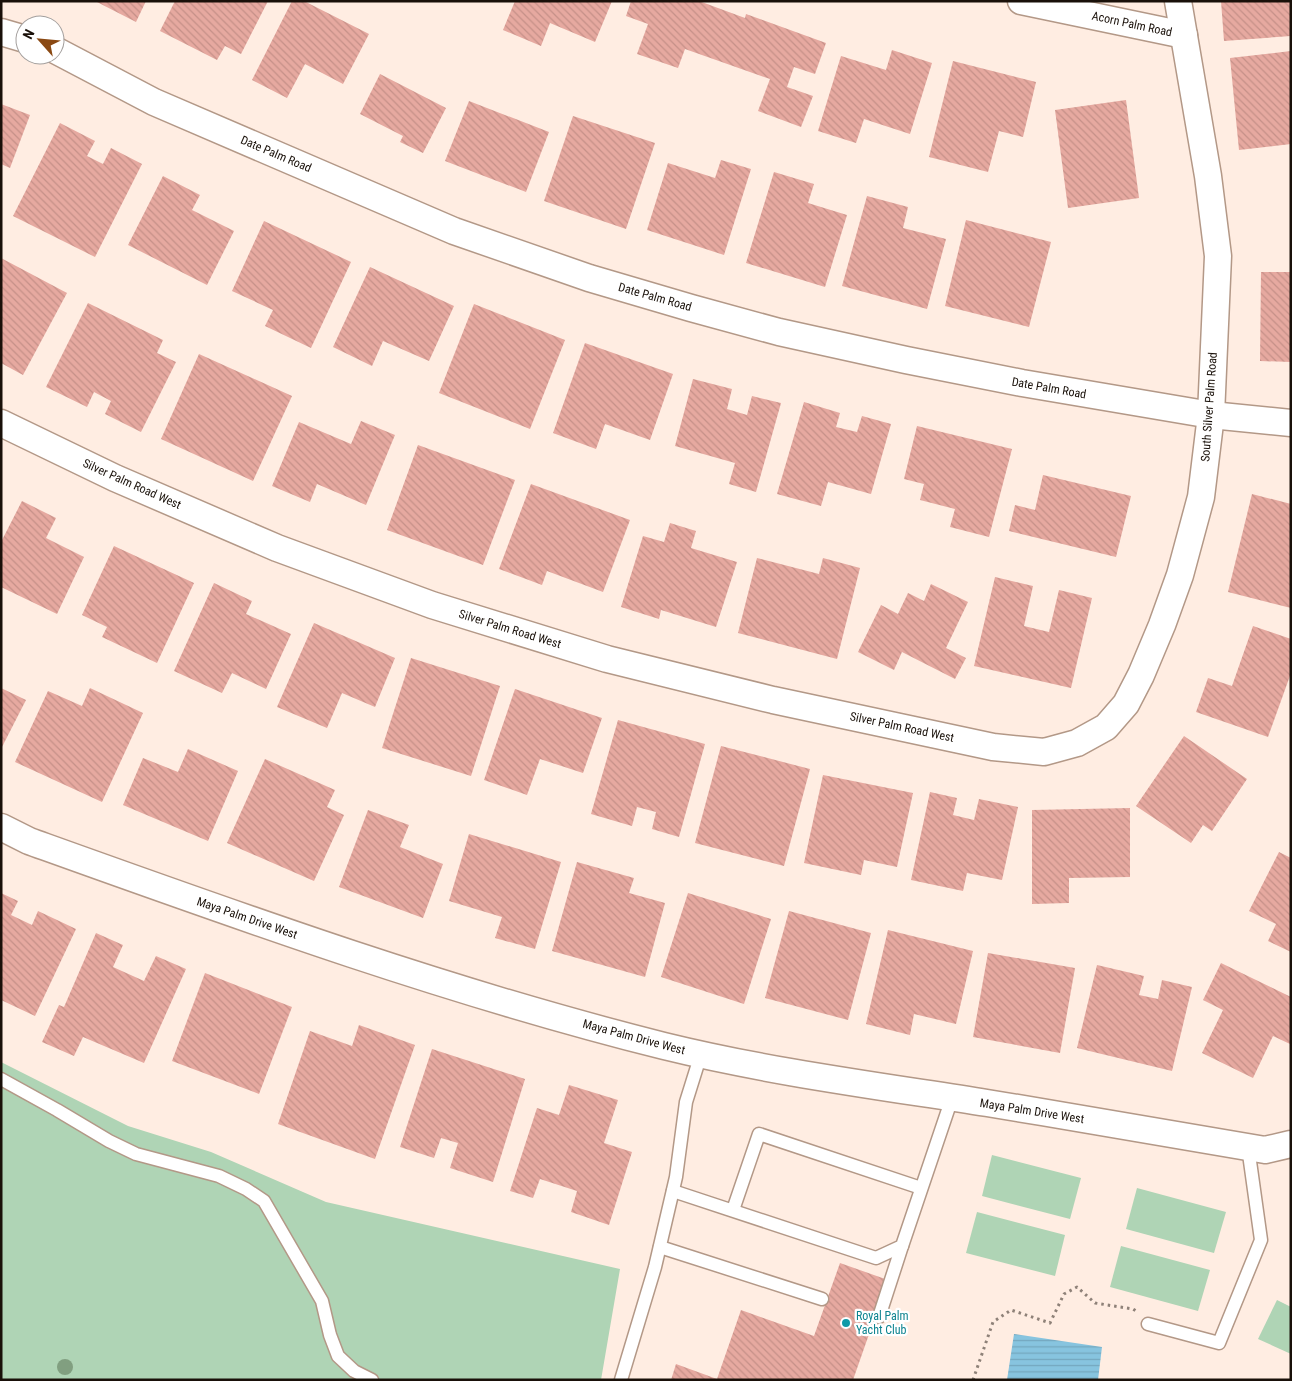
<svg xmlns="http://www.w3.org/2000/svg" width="1292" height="1381" font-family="'Roboto Condensed',sans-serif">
<defs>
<pattern id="water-rules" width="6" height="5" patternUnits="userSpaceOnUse" patternTransform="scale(1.25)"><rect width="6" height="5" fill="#87c4df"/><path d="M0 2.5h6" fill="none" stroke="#74a7be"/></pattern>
<pattern id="building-back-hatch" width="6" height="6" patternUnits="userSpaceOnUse" patternTransform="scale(1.25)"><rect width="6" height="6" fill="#e6a9a0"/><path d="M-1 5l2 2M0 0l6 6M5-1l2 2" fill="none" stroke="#c59088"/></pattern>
</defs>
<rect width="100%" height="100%" fill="#ffede2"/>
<g fill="#afd4b5">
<polygon points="1,1062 128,1126 211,1152 326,1202 620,1269 601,1380 1,1380"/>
<polygon points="992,1155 1081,1178 1070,1219 982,1196"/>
<polygon points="1137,1188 1226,1212 1214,1253 1126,1229"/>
<polygon points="977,1212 1065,1235 1055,1276 966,1253"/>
<polygon points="1121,1246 1210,1270 1198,1311 1110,1287"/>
<polygon points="1277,1300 1291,1307 1291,1354 1258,1339"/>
</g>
<polygon fill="url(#water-rules)" points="1014,1334 1102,1347 1098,1380 1007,1380"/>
<g fill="url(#building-back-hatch)">
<polygon points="95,1 146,1 136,22"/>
<polygon points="175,1 268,1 241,54 225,46 217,60 160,31"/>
<polygon points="292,1 304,1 369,34 343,84 305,64 287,98 252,80"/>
<polygon points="515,1 612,1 595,42 550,23 541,46 503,30"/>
<polygon points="631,1 699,1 745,18 746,14 826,43 815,74 794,67 787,87 813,96 801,127 758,111 770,79 685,49 678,68 637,54 648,24 626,16"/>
<polygon points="1221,1 1291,1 1291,36 1224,41"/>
<polygon points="892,50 932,63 910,134 864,119 856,143 818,131 841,56 886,70"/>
<polygon points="1291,51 1291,144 1239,150 1230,58"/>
<polygon points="953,61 1036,82 1023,137 999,131 988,172 929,157"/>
<polygon points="380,74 446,108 423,153 400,142 403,136 360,114"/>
<polygon points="1126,100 1139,198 1068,208 1055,110"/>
<polygon points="469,101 549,132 526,192 445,161"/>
<polygon points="1,104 30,115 10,168 1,164"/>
<polygon points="573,116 655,143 626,229 544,201"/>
<polygon points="60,123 95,141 87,156 103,164 111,148 142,164 95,257 13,216"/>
<polygon points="721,160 751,169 724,255 647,230 668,163 715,178"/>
<polygon points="774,172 814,184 808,203 847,215 825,287 746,263"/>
<polygon points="163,176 200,195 192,210 234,231 207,285 128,245"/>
<polygon points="867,196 908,207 903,228 946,239 927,309 842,286"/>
<polygon points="966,220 1051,242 1029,327 945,306"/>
<polygon points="264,221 351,262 311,348 265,326 273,310 232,291"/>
<polygon points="1,258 67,293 23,375 1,363"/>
<polygon points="370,267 454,306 429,361 383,341 372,366 333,347"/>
<polygon points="1261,272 1291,272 1291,362 1260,361"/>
<polygon points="88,303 163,340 157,353 176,362 141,432 105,414 111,401 94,392 87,407 46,387"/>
<polygon points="474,304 565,340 530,429 439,393"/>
<polygon points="585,343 673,374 650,440 605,424 596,449 553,433"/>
<polygon points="199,354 292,396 253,481 161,439"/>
<polygon points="693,379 732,389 727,409 747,415 752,396 781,403 756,492 729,484 735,463 675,446"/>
<polygon points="804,402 840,413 836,427 857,432 862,416 891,424 871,494 828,482 821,506 777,494"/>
<polygon points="361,421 395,435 366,505 317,484 310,502 272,486 299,422 351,444"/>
<polygon points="917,426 1012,449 989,537 950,527 955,509 920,500 924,484 904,479"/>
<polygon points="418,445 515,480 483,565 387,530"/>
<polygon points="1043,475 1131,496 1116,557 1009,531 1015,505 1035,510"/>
<polygon points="531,484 630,520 603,592 547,571 542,585 499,569"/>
<polygon points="1252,494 1291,504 1291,608 1228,592"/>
<polygon points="22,501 56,518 46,538 84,557 57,614 1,587 1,542"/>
<polygon points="670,523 696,531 691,548 737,562 716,627 661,610 659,619 621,607 643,536 664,542"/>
<polygon points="114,546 194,583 157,663 102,637 107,627 82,615"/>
<polygon points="757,558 819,574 823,558 860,568 837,659 738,633"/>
<polygon points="995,577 1033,586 1024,626 1049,632 1059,590 1092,598 1071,688 974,666"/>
<polygon points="214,583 252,601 246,614 291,634 266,689 232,673 222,693 174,671"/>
<polygon points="931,584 968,602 946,648 966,658 955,679 902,652 894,670 858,652 881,605 898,614 908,593 924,601"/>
<polygon points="314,623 395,658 375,707 342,693 327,728 277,707"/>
<polygon points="1253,626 1291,639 1291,673 1268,737 1196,712 1208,678 1232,686"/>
<polygon points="411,658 500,686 471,776 382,748"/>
<polygon points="1,688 26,700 1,749"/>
<polygon points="90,688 143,713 102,802 15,762 48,691 82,706"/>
<polygon points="515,689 602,718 583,773 540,759 527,795 484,780"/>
<polygon points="618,720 705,744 679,837 652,829 656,812 637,807 632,826 591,814"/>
<polygon points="1184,736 1247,779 1212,831 1203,825 1191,843 1136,806"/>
<polygon points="721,746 810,769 784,866 695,843"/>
<polygon points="188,749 238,771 208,841 123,805 143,758 178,772"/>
<polygon points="265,759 335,790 327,807 344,815 314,881 227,843"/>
<polygon points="823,775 913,793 897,867 864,860 861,875 804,863"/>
<polygon points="930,792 957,798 953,815 974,820 979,799 1018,807 1002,880 967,873 963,891 911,880"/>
<polygon points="1130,808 1130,877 1069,878 1069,903 1032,904 1032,810"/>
<polygon points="368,810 409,825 400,847 443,864 423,918 339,887"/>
<polygon points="469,834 561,862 535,949 495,938 502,917 449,901"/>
<polygon points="1279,852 1291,858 1291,952 1268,941 1276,924 1249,911"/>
<polygon points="577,862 634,878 629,893 665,903 645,977 552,951"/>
<polygon points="1,893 18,901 11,915 32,925 38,911 76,929 35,1016 1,1000"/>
<polygon points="688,893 771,919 744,1004 661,977"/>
<polygon points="789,911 871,933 848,1020 765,998"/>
<polygon points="888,930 973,951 956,1024 914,1014 910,1035 866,1024"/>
<polygon points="96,933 123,945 113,967 144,981 156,956 186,969 144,1063 83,1037 74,1056 42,1042 59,1005 64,1007"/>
<polygon points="988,953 1075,968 1060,1053 973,1037"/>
<polygon points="1221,963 1291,997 1291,1043 1290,1044 1273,1036 1253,1078 1202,1053 1223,1010 1203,1000"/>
<polygon points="1097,965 1144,976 1139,995 1158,999 1162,980 1192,987 1172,1071 1077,1048"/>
<polygon points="205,973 292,1007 259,1094 172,1061"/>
<polygon points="359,1025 415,1045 375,1159 278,1124 310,1031 352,1046"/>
<polygon points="432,1049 525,1079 493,1182 450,1168 458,1143 441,1138 434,1158 400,1147"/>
<polygon points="569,1085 618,1100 604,1143 632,1152 609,1225 571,1212 577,1191 540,1179 533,1198 510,1191 537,1108 559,1115"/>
<polygon points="840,1263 888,1280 853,1380 671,1380 676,1364 717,1379 741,1310 814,1336"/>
</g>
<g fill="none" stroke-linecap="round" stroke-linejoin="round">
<g stroke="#b39887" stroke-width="15">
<g id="service">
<polyline points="1,1079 57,1110 109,1141 136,1154 219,1176 246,1189 264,1201 322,1301 330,1335 338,1356 354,1371 372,1380"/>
<polyline points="673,1191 876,1258 902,1246 952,1098"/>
<polyline points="733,1210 759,1134 921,1188"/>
<polyline points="660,1247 822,1299"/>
<polyline points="879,1317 902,1246"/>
<polyline points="1148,1324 1219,1343 1261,1240 1248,1147"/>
<polyline points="621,1380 655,1267 676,1177 686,1102 701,1054"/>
</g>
</g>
<g stroke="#b39887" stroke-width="29">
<g id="minor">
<polyline points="1021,1 1184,35"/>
<polyline points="1,32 25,39"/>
<polyline points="55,50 154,102 454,231 589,278 691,308 779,332 906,360 1022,383 1211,415 1291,423"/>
<polyline points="1,423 115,478 277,548 432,605 607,659 773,700 993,747 1044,752 1077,743 1106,727 1126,704 1141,675 1162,625 1180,575 1201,497 1211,415 1218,256 1208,176 1178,1"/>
<path d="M1 827 29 841C238 916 448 992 664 1046 770 1072 879 1086 987 1103 1080 1118 1173 1135 1265 1150L1291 1144"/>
</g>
</g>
<polyline stroke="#8e8178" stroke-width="3" stroke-dasharray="2.5 4" stroke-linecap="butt" points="973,1380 993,1322 1011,1310 1050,1323 1064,1294 1077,1287 1095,1303 1133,1309 1136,1311"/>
<use href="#service" stroke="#fff" stroke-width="12"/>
<use href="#minor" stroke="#fff" stroke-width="26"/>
</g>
<circle fill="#819f80" cx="65" cy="1367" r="8"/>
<circle fill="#0f9aa8" stroke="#fff" stroke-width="2" cx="846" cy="1323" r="5"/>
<g text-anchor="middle" stroke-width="4.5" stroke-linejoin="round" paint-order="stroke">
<g font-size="12" fill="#191009" stroke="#fff">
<text transform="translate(1132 24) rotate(12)" y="4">Acorn Palm Road</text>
<text transform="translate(276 154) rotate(23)" y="4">Date Palm Road</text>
<text transform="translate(655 297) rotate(16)" y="4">Date Palm Road</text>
<text transform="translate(1049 388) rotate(10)" y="4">Date Palm Road</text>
<text transform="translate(1209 407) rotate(-86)" y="4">South Silver Palm Road</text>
<text transform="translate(132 484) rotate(24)" y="4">Silver Palm Road West</text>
<text transform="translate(510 629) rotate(17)" y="4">Silver Palm Road West</text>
<text transform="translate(902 727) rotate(12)" y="4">Silver Palm Road West</text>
<text transform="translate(247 918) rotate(19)" y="4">Maya Palm Drive West</text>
<text transform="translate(634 1037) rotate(15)" y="4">Maya Palm Drive West</text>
<text transform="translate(1032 1111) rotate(9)" y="4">Maya Palm Drive West</text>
</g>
<g font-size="12" fill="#0d838f" stroke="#fff" text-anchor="start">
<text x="856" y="1320">Royal Palm<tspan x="856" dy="14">Yacht Club</tspan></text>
</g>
</g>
<rect width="1292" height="1381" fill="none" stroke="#191009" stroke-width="5"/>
<g transform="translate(40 40) rotate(297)"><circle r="24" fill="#ffffff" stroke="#a39f9d"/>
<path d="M0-4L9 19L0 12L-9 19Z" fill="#8a4913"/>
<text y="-8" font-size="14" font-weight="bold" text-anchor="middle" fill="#191009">N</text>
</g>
</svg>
